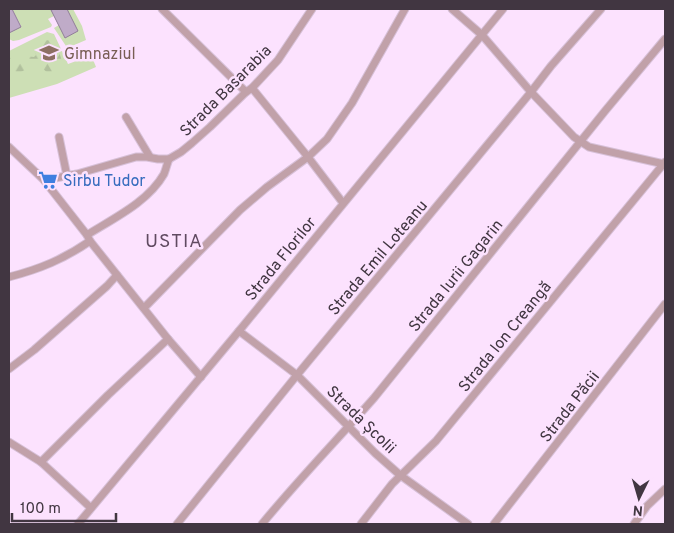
<svg xmlns="http://www.w3.org/2000/svg" width="674" height="533" font-family="Overpass,sans-serif">
<defs>
<pattern id="forest-firs" width="22" height="20" patternUnits="userSpaceOnUse" patternTransform="scale(1.25)"><rect width="22" height="20" fill="#cddfb5"/><path d="M5 1l3.5 6h-7zM16 11l3.5 6h-7z" fill="#b1c09d"/></pattern>
</defs>
<rect width="100%" height="100%" fill="#fce2fe"/>
<g fill="#cddfb5">
<polygon points="12,9 73,9 82,26 86,40 72,46 66,46 54,28 59,25 54,16 48,19 52,25 51,27 19,40 13,41 9,39 9,33 21,26"/>
<polygon points="47,32 54,34 68,64 90,56 90,58 92,57 96,67 57,84 9,98 9,51"/>
</g>
<path fill="url(#forest-firs)" d="M51 40 56 42 64 68 63 74C49 84 47 65 35 67 28 68 16 74 9 78V56H25L34 57 36 55 33 48V42L37 41Z"/>
<g fill="#bfabc8" stroke="#917e99">
<polygon points="9,9 12,9 21,27 9,33"/>
<polygon points="55,9 67,9 78,31 65,38 51,10"/>
</g>
<g fill="none" stroke-linecap="round" stroke-linejoin="round">
<g stroke="#d7c0d8" stroke-width="9">
<g id="minor">
<polyline points="162,9 246,92"/>
<polyline points="452,9 482,35 531,92 574,137 589,147 664,164"/>
<polyline points="252,88 308,157 343,203"/>
<polyline points="126,117 150,157"/>
<polyline points="59,137 67,176"/>
<polyline points="9,147 44,180 87,235 90,241 168,339 201,377"/>
<polyline points="44,180 77,174 136,157 147,157 158,159 169,159 181,152 192,143 210,127 246,92 252,88 278,60 312,9"/>
<path d="M87 235C114 218 148 202 164 174 166 169 167 164 169 159"/>
<path d="M9 277C40 269 64 259 90 241"/>
<polyline points="144,308 240,210 267,187 308,157 327,139 352,103 405,9"/>
<polyline points="239,331 297,375 375,453 400,475 468,524"/>
<polyline points="9,369 34,350 107,286 117,275"/>
<polyline points="9,442 41,462 91,508"/>
<polyline points="41,462 108,395 168,339"/>
<polyline points="78,524 239,331 503,9"/>
<polyline points="177,524 297,375 531,92 551,66 601,9"/>
<path d="M262 524C298 480 337 440 374 398L605 111 665 39"/>
<polyline points="361,524 392,484 436,441 665,162"/>
<polyline points="494,524 665,304"/>
<polyline points="634,524 647,506 665,489"/>
</g>
</g>
<use href="#minor" stroke="#c1a1a9" stroke-width="7"/>
</g>
<defs>
<g id="school-bare" transform="scale(1.5)"><path d="M0-5L7-2L0 1L-7-2ZM-4 1L0 2.5L4 1V4Q0 6-4 4Z" fill="#8d6e63" stroke="#fce2fe" stroke-width="2.5" paint-order="stroke"/></g>
<g id="supermarket-bare" transform="scale(1.5)"><path d="M-6-5.5h2.5l.6 2H6L4.5 2H-2.5L-4.4-4H-6ZM-1.5 3.2a1.3 1.3 0 1 0 .1 0ZM3 3.2a1.3 1.3 0 1 0 .1 0Z" fill="#3f7fe0" stroke="#fce2fe" stroke-width="2.5" paint-order="stroke"/></g>
</defs>
<g fill-rule="evenodd">
<use href="#school-bare" x="49" y="53"/>
<use href="#supermarket-bare" x="48" y="180"/>
</g>
<g text-anchor="middle" stroke-width="5" stroke-linejoin="round" paint-order="stroke">
<g font-size="16" fill="#785e54" stroke="#fce2fe" text-anchor="start">
<text x="64" y="59">Gimnaziul</text>
</g>
<g font-size="16" fill="#413641" stroke="#fce2fe">
<text transform="translate(225 90) rotate(-45)" y="6">Strada Basarabia</text>
<text transform="translate(377 257) rotate(-50)" y="6">Strada Emil Loteanu</text>
<text transform="translate(280 258) rotate(-51)" y="6">Strada Florilor</text>
<text transform="translate(455 275) rotate(-51)" y="6">Strada Iurii Gagarin</text>
<text transform="translate(504 336) rotate(-51)" y="6">Strada Ion Creangă</text>
<text transform="translate(569 406) rotate(-52)" y="6">Strada Păcii</text>
<text transform="translate(362 419) rotate(44)" y="6">Strada Școlii</text>
</g>
<g font-size="16" fill="#366cbe" stroke="#fce2fe" text-anchor="start">
<text x="63" y="186">Sirbu Tudor</text>
</g>
<g font-size="19" letter-spacing="1" fill="#604a61" stroke="#fce2fe">
<text x="174" y="247">USTIA</text>
</g>
</g>
<rect width="674" height="533" fill="none" stroke="#413641" stroke-width="20"/>
<g transform="translate(639 498) rotate(185)" stroke="#fce2fe" stroke-width="4" paint-order="stroke">
<path d="M0-4L9 19L0 12L-9 19Z" fill="#413641"/>
<text y="-8" font-size="14" font-weight="bold" text-anchor="middle" fill="#413641">N</text>
</g>
<path d="M12 513v8h104v-8" fill="none" stroke="#413641" stroke-width="2.5"/>
<text x="20" y="513" font-size="15" fill="#413641" stroke="#fce2fe" stroke-width="4" paint-order="stroke">100 m</text>
</svg>
